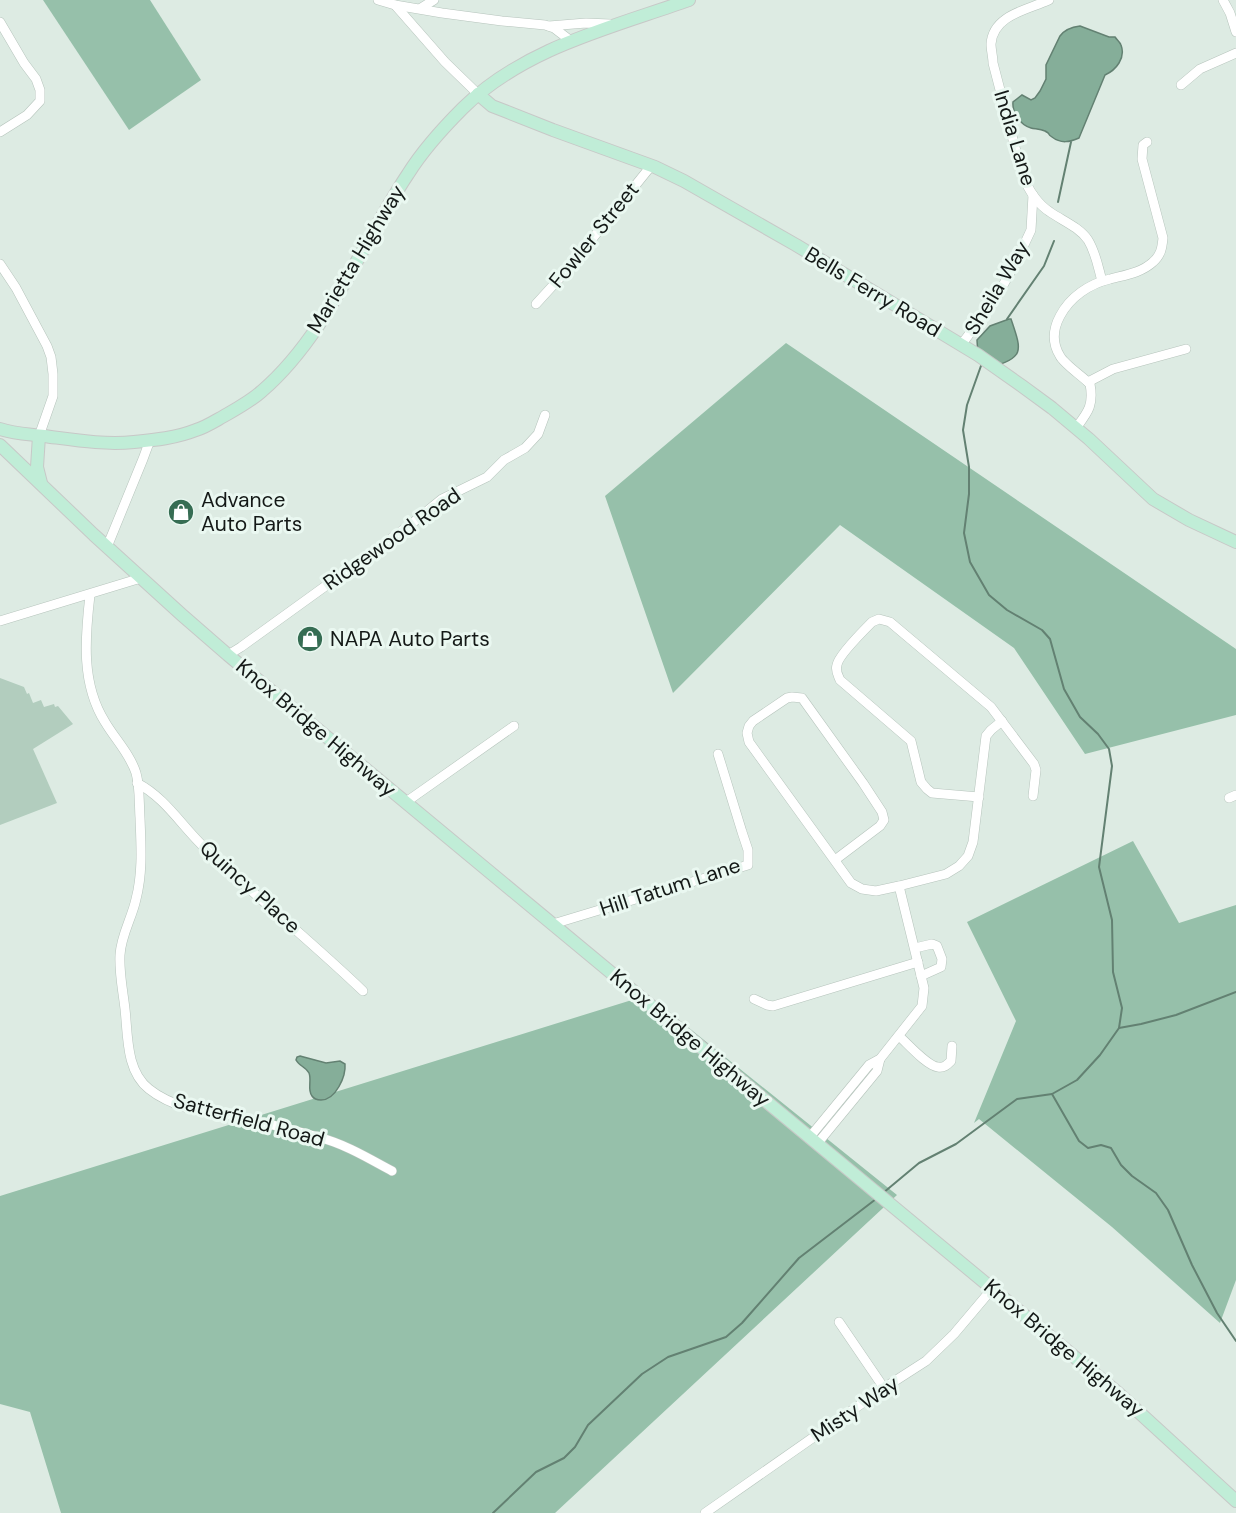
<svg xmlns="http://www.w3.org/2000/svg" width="1236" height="1513" font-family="'DM Sans',sans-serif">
<rect width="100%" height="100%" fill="#ddebe3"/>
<polygon fill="#b2cdbe" points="0,678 24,687 27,694 29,693 33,703 41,700 44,707 54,704 55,707 58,706 73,724 33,749 57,803 0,825"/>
<g fill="#96c0aa">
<polygon points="43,0 150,0 201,80 129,130"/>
<polygon points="786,343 1236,649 1236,715 1085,754 1014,648 840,525 673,693 605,496"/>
<polygon points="1133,841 1179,923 1236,905 1236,1280 1220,1323 1112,1227 979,1119 974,1123 1016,1021 967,922"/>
<polygon points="648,995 897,1195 555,1513 61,1513 30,1412 0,1404 0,1196"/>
</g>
<g fill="#85ae99" stroke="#638172" stroke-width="1.5">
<path d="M1080 26 1109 37H1115C1117 40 1120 42 1121 45 1126 58 1116 70 1105 75L1079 138C1070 142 1061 144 1052 137 1046 133 1052 135 1045 131 1040 129 1035 129 1031 128 1020 125 1012 112 1013 102L1022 95 1031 100 1035 98 1040 91 1046 79V65L1060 36C1065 29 1072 27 1080 26Z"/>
<path d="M1009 319H1011C1021 349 1026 358 991 367L978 355 977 340 990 326Z"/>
<path d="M300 1056 326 1063 340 1061 345 1064C346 1076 336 1100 321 1100 318 1100 314 1099 312 1096 307 1090 312 1080 309 1073 306 1067 299 1066 296 1060L297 1057Z"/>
</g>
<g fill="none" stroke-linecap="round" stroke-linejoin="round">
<g stroke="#638172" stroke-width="2">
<polyline points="1058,202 1071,142"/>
<polyline points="1007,319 1044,266 1054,241"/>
<polyline points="1119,1028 1141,1024 1176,1015 1236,992"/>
<polyline points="1052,1094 1079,1141 1088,1148 1101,1145 1111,1148 1121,1165 1132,1176 1156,1193 1168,1210 1192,1265 1217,1313 1236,1341"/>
<polyline points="883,1193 919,1163 956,1144 1017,1099 1052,1094 1077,1080 1100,1055 1119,1028 1122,1008 1113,972 1112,920 1099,867 1112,766 1109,749 1098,734 1080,717 1064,689 1050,639 1042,630 1007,610 989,595 970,562 964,533 969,494 969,467 963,430 967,405 982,363"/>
<polyline points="493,1513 536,1472 564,1458 575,1447 588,1425 642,1374 668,1357 726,1337 742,1323 799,1258 876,1199"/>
</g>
<g stroke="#b6c4bc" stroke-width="10">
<g id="minor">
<polyline points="378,0 395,5 442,13 502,21 545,25 554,28 571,41"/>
<path d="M1049 0C1027 10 993 15 991 44 991 50 993 57 993 63L1022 174C1028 189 1036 203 1050 212 1063 221 1079 227 1088 240 1096 253 1098 267 1102 281"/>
<polyline points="1223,0 1230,13 1236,32"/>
<polyline points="395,5 445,62 478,94"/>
<polyline points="421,8 434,0"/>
<polyline points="0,22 24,63 36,79 40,90 40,101 27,115 0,132"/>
<polyline points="549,26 586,23 610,24"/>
<polyline points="1181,85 1200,69 1236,53"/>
<polyline points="0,264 16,288 47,346 51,357 53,374 53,396 39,436"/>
<polyline points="536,304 567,270 651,166"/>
<polyline points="961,345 995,300 1017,260 1031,230 1033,195"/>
<polyline points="1088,382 1113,369 1186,349"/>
<path d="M1076 428C1088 412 1094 405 1090 384 1082 376 1064 364 1060 356 1052 343 1053 329 1060 316 1070 297 1089 284 1110 279 1125 275 1141 273 1153 262 1161 255 1162 248 1163 238L1142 159 1143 145 1147 142"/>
<polyline points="107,547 143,459 150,440"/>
<path d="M90 595C85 638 81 684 105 722 115 739 130 754 136 773 140 787 139 803 140 818 141 845 143 872 136 899 132 918 121 935 120 955 119 973 123 991 125 1009 128 1036 126 1071 149 1089 160 1098 177 1105 190 1109 203 1112 217 1112 230 1115 260 1121 289 1129 318 1137 345 1144 368 1158 392 1171"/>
<polyline points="0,621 141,578"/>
<polyline points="228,655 241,647 410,525 442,499 487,477 504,460 525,448 538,434 545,415"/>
<path d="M137 783C166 798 183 828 206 849 257 898 312 942 363 991"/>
<path d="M979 797 932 793 927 789 921 782 911 741 840 680C838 675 835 671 837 665 838 656 864 630 872 622L879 619 890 622 991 707 1034 764 1036 770 1033 796"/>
<polyline points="1229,798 1236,795"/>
<polyline points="406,802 514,726"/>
<polyline points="835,860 880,826 884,820 882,812 863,783 802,698 792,697 787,698 753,721 749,726 747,733 749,742 851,883 862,889 876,891 899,886 946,874 959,866 968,856 973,842 986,736 991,730 1002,721"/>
<polyline points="553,924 748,865 748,850 742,832 718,754"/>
<polyline points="915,948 932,944 937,946 942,959 941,967 921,976"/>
<polyline points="754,999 767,1005 773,1006 918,962"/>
<path d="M899 1036C908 1044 927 1066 938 1067 944 1068 947 1065 951 1061L952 1046"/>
<polyline points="809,1138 869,1065 880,1059 922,1006 924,988 899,886"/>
<polyline points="817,1144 877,1071 880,1059"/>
<polyline points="839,1322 884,1388"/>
<polyline points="705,1513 884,1388 926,1361 954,1334 992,1289"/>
</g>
</g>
<g stroke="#c7c8c7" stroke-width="14">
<g id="major">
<polyline points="478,94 492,106 505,111 553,130 655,167 684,181 796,245 978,355 1022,386 1052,408 1089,439 1153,499 1189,520 1236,542"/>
<path d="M0 429C14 434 29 434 44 436 75 440 104 445 134 442 155 440 176 438 196 430 206 427 215 421 224 416 238 408 251 401 262 391 327 335 361 244 408 174 423 150 443 128 463 108 524 48 610 28 689 0"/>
<polyline points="39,436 37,467 41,483"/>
<polyline points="0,445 94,535 182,615 228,655 1118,1393 1236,1501"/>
</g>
</g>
<use href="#minor" stroke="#fff" stroke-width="9"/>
<use href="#major" stroke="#c0edd7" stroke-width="12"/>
</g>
<defs>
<g id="shop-disc" transform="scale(1.35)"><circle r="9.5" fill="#366d53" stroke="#eaf8f1"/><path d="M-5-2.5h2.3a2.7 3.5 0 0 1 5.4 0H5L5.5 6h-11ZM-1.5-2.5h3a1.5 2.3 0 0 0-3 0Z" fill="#fff"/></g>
</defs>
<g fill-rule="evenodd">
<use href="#shop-disc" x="181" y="512"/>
<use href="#shop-disc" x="310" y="639"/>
</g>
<g text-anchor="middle" stroke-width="6" stroke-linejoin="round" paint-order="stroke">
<g font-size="21" fill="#141917" stroke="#eaf8f1">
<text transform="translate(1015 138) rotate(73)" y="7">India Lane</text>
<text transform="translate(594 235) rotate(-51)" y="7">Fowler Street</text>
<text transform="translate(356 259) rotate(-59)" y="7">Marietta Highway</text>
<text transform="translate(997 288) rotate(-59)" y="7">Sheila Way</text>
<text transform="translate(873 292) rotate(31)" y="7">Bells Ferry Road</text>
<text transform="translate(392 539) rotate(-35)" y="7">Ridgewood Road</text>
<text transform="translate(316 728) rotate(40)" y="7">Knox Bridge Highway</text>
<text transform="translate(250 887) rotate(42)" y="7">Quincy Place</text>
<text transform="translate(670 887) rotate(-18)" y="7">Hill Tatum Lane</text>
<text transform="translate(690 1038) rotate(40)" y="7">Knox Bridge Highway</text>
<text transform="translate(249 1120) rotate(15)" y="7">Satterfield Road</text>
<text transform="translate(1064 1348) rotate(40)" y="7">Knox Bridge Highway</text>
<text transform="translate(855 1409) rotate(-34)" y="7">Misty Way</text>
</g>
<g font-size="21" fill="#141917" stroke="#eaf8f1" text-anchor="start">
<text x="201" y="507">Advance<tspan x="201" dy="24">Auto Parts</tspan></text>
<text x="330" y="646">NAPA Auto Parts</text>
</g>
</g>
</svg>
